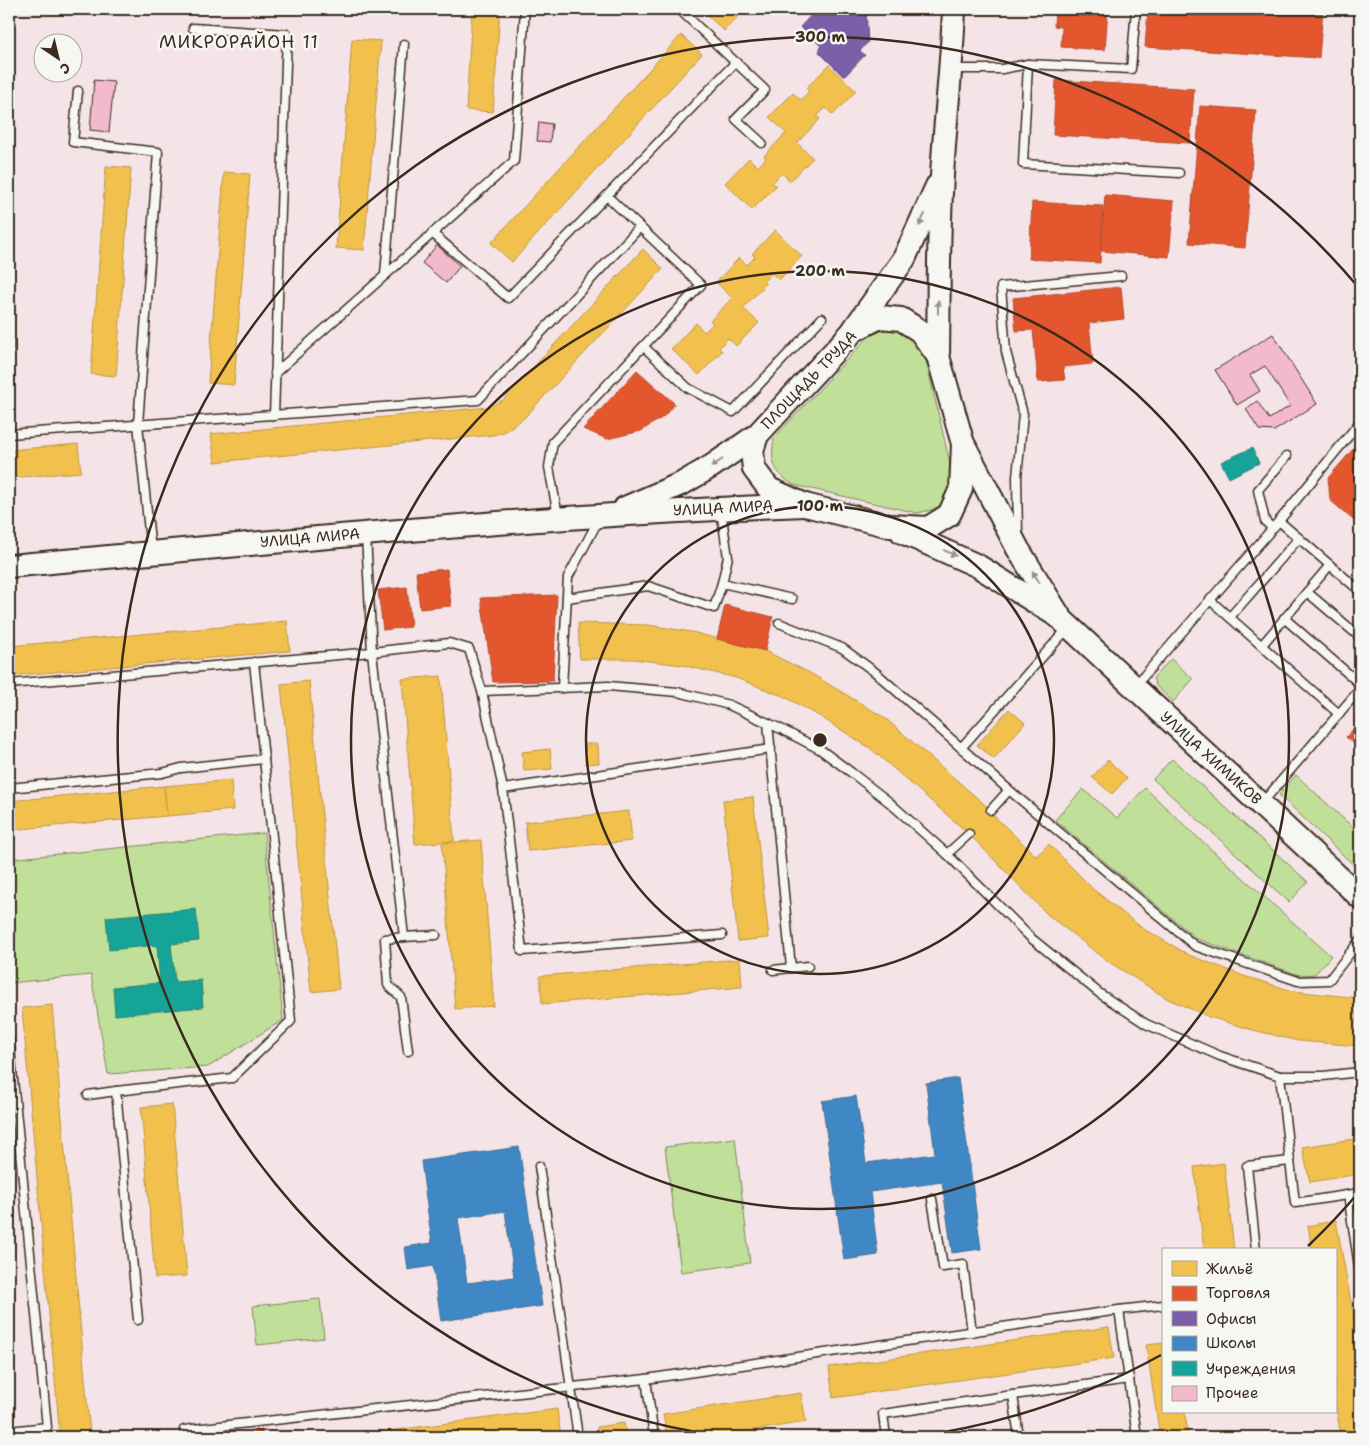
<svg xmlns="http://www.w3.org/2000/svg" width="1369" height="1446" font-family="'Shantell Sans',sans-serif">
<rect width="100%" height="100%" fill="#f5e4e7"/>
<filter id="ink" filterUnits="userSpaceOnUse"><feTurbulence type="fractalNoise" baseFrequency=".02" numOctaves="2"/><feDisplacementMap in="SourceGraphic" scale="10" xChannelSelector="R" yChannelSelector="G"/><feConvolveMatrix kernelMatrix="1 2 1 2 8 2 1 2 1" color-interpolation-filters="sRGB"/></filter>
<g filter="url(#ink)">
<g fill="#c0e099" stroke="#7e855c">
<path d="M888 329C907 331 913 337 924 352L954 481 943 504 931 510 917 513 794 485C773 472 770 462 774 438L871 334Z"/>
<polygon points="1171,659 1193,679 1173,702 1156,686 1153,678"/>
<polygon points="1172,759 1308,882 1289,902 1153,779"/>
<polygon points="1296,775 1360,834 1360,871 1279,795"/>
<polygon points="1145,788 1195,835 1331,956 1315,974 1299,975 1197,939 1055,820 1083,789 1117,818"/>
<polygon points="264,833 283,1020 208,1067 108,1074 91,975 9,983 9,859"/>
<polygon points="735,1138 750,1263 681,1272 665,1147"/>
<polygon points="320,1299 324,1338 257,1345 253,1306"/>
</g>
<g fill="#f2c14e" stroke="#bb9440">
<polygon points="472,9 500,9 493,112 466,110"/>
<polygon points="707,9 745,9 724,31 704,12"/>
<polygon points="681,35 702,54 512,262 491,243"/>
<polygon points="352,39 381,41 364,250 336,248"/>
<polygon points="829,65 856,91 833,115 826,108 817,116 820,119 797,143 813,158 790,181 782,173 772,183 776,186 752,210 725,183 749,158 758,167 766,158 764,156 786,133 769,117 793,93 801,100 809,91 806,88"/>
<polygon points="106,166 131,168 116,376 91,374"/>
<polygon points="224,172 250,174 234,385 208,383"/>
<polygon points="775,230 802,256 779,280 772,273 763,282 766,284 743,308 759,323 736,346 728,338 719,348 722,351 699,375 671,349 696,323 704,332 713,324 710,321 732,298 716,282 739,258 747,265 755,257 752,254"/>
<polygon points="643,249 663,269 524,418 504,432 493,435 215,462 211,434 488,407 503,400"/>
<polygon points="78,444 81,472 9,478 9,450"/>
<polygon points="287,621 290,651 9,676 9,646"/>
<polygon points="578,623 648,625 692,632 765,651 810,673 885,718 991,810 990,812 1036,856 1049,844 1094,890 1142,928 1189,955 1244,976 1293,991 1360,998 1360,1046 1298,1041 1253,1030 1209,1017 1168,999 1109,962 1049,916 969,834 870,748 819,716 785,697 736,678 682,665 633,659 580,659"/>
<polygon points="441,676 454,841 415,844 402,679"/>
<polygon points="309,681 339,989 311,992 281,684"/>
<polygon points="1009,709 1025,723 994,759 977,745"/>
<polygon points="585,744 598,744 599,763 586,764"/>
<polygon points="550,749 552,769 524,771 522,752"/>
<polygon points="1108,760 1127,778 1112,794 1092,777"/>
<polygon points="231,780 233,810 167,816 164,786"/>
<polygon points="164,786 167,816 9,830 9,801"/>
<polygon points="753,797 769,938 738,941 723,800"/>
<polygon points="629,811 632,841 528,851 525,822"/>
<polygon points="481,840 494,1006 455,1009 442,843"/>
<polygon points="740,959 742,987 542,1004 540,976"/>
<polygon points="52,1005 90,1435 63,1437 60,1437 22,1008"/>
<polygon points="172,1104 187,1276 155,1278 141,1107"/>
<polygon points="1360,1138 1360,1174 1310,1182 1302,1147"/>
<polygon points="1224,1163 1234,1250 1204,1250 1194,1167"/>
<polygon points="1336,1220 1360,1352 1360,1434 1341,1437 1335,1401 1335,1250 1312,1250 1308,1226"/>
<polygon points="1109,1327 1114,1358 833,1398 829,1367"/>
<polygon points="1163,1343 1163,1412 1185,1412 1188,1437 1160,1437 1146,1345"/>
<polygon points="801,1393 806,1422 710,1437 667,1437 663,1414"/>
<polygon points="557,1409 561,1437 342,1437"/>
<polygon points="624,1423 626,1437 599,1437 597,1427"/>
</g>
<g fill="#e4572e" stroke="#b14a29">
<polygon points="1055,9 1108,9 1105,50 1061,47 1062,27 1054,26"/>
<polygon points="1148,9 1323,9 1319,58 1145,47"/>
<polygon points="1056,80 1194,89 1190,143 1053,135"/>
<polygon points="1200,106 1256,110 1245,248 1189,243"/>
<polygon points="1105,195 1174,201 1169,257 1101,251"/>
<polygon points="1032,202 1103,206 1100,263 1029,259"/>
<polygon points="1121,287 1124,319 1089,323 1093,364 1063,367 1065,380 1038,382 1033,330 1016,331 1013,298"/>
<polygon points="637,370 675,404 663,417 641,431 607,439 583,429"/>
<polygon points="1360,441 1360,526 1330,500 1328,478"/>
<polygon points="447,569 451,606 420,609 416,572"/>
<polygon points="407,587 411,627 383,630 378,590"/>
<polygon points="557,595 553,681 493,682 481,598"/>
<polygon points="725,605 773,617 765,651 717,639"/>
<polygon points="1360,721 1360,749 1346,737"/>
<polygon points="262,1431 263,1437 219,1437"/>
</g>
<polygon fill="#7b5ea7" stroke="#684e7e" points="817,9 866,9 868,42 860,51 865,55 844,77 819,52 821,46 800,27"/>
<g fill="#3f88c5" stroke="#3e6c93" fill-rule="evenodd">
<polygon points="958,1078 981,1249 952,1253 942,1182 870,1192 878,1255 844,1260 822,1101 856,1096 866,1163 935,1154 926,1083"/>
<path d="M519 1147 542 1306 441 1321 433 1266 408 1270 405 1247 432 1243 421 1161ZM505 1211 514 1277 467 1283 458 1218Z"/>
</g>
<g fill="#17a398" stroke="#227f73">
<polygon points="1252,448 1259,463 1229,478 1221,462"/>
<polygon points="196,909 199,941 171,944 175,982 201,980 203,1007 115,1015 113,987 160,983 157,945 109,950 106,917"/>
</g>
<g fill="#f3bace" stroke="#3b2a1e">
<polygon points="94,80 114,82 109,132 90,130"/>
<polygon points="539,122 552,124 550,142 537,141"/>
<polygon points="437,245 460,266 446,283 422,263"/>
<polygon points="1273,334 1317,404 1274,431 1259,430 1246,409 1257,401 1269,419 1290,406 1265,366 1250,375 1260,391 1237,405 1215,370"/>
<polygon points="9,342 14,342 10,387 9,387"/>
</g>
<g fill="none" stroke-linecap="round" stroke-linejoin="round">
<g stroke="#3b2a1e" stroke-width="11">
<g id="lane">
<polyline points="679,9 765,90 736,119 762,143"/>
<polyline points="193,28 287,34 274,416"/>
<polyline points="1028,64 1023,164 1179,173"/>
<polyline points="952,69 1002,69 1028,64 1131,69 1136,9"/>
<polyline points="78,91 73,142 158,152 138,424 151,551"/>
<polyline points="432,233 508,298 736,62"/>
<polyline points="385,275 404,44"/>
<polyline points="644,347 688,388 733,412 822,318"/>
<polyline points="275,373 514,161 525,9"/>
<polyline points="9,434 478,400 640,227"/>
<polyline points="721,511 728,557 722,583"/>
<polyline points="558,516 549,467 553,442 701,285 607,196"/>
<polyline points="1279,521 1360,591"/>
<polyline points="1272,528 1265,521 1258,490 1287,456"/>
<polyline points="1018,534 1017,477 1023,414 1006,352 1001,287 1121,276"/>
<polyline points="366,535 372,652 404,937 385,939 388,985 401,997 408,1051"/>
<polyline points="1307,592 1360,637"/>
<polyline points="567,598 648,586 714,608 722,583 792,599"/>
<polyline points="1210,600 1339,714"/>
<polyline points="1230,617 1299,538"/>
<polyline points="1284,618 1360,684"/>
<polyline points="779,623 842,648 875,672 1009,790 1195,946 1298,981 1329,980 1360,940"/>
<polyline points="1262,645 1330,565"/>
<polyline points="9,684 372,652 449,643 469,649 482,691 608,686 678,692 729,705 781,729 821,750 852,773 889,802 947,854 1031,938 1099,993 1146,1024 1220,1056 1280,1076 1323,1076 1360,1072"/>
<polyline points="1135,686 1279,521 1360,422"/>
<polyline points="562,688 568,577 599,519"/>
<polyline points="482,691 503,789 771,749"/>
<polyline points="768,723 791,968"/>
<polyline points="961,748 1068,628"/>
<polyline points="9,788 162,773 181,768 264,759"/>
<polyline points="503,789 522,951 722,935"/>
<polyline points="1263,802 1360,689"/>
<polyline points="991,810 1009,790"/>
<polyline points="947,854 969,834"/>
<polyline points="404,937 436,935"/>
<polyline points="773,970 808,966"/>
<polyline points="9,1038 47,1427 9,1431"/>
<polyline points="1280,1076 1295,1203 1360,1193"/>
<polyline points="88,1095 116,1091"/>
<polyline points="539,1166 578,1437"/>
<polyline points="1348,1195 1360,1273"/>
<polyline points="932,1199 943,1267 963,1264 972,1332"/>
<polyline points="1256,1250 1247,1166 1290,1161"/>
<polyline points="1119,1310 1163,1305"/>
<polyline points="138,1320 116,1091 232,1078 291,1021 254,662"/>
<polyline points="646,1379 654,1437"/>
<polyline points="184,1430 646,1379 1119,1310 1129,1379"/>
<polyline points="886,1437 883,1414 1013,1395"/>
<polyline points="1019,1437 1013,1395 1129,1379 1137,1437"/>
</g>
</g>
<g stroke="#3b2a1e" stroke-width="26">
<g id="secondary">
<polygon points="880,317 901,319 920,331 938,356 963,444 961,489 949,515 928,528 890,526 805,505 769,489 754,469 752,451 757,435 854,330"/>
<polyline points="854,329 904,259 937,186"/>
<path d="M938 356C939 296 938 236 942 176 945 120 952 65 954 9"/>
<polyline points="964,445 1018,549 1061,619 1360,897"/>
<polyline points="625,508 683,483 712,466 757,435"/>
<polyline points="902,532 978,566 1056,615"/>
<path d="M9 566C274 542 539 515 805 505"/>
</g>
</g>
<use href="#lane" stroke="#f6f6f2" stroke-width="8"/>
<use href="#secondary" stroke="#f6f6f2" stroke-width="22"/>
</g>
<defs><path id="oneway-solid" d="M-6-.8H1V-3.2L6.5 0L1 3.2V.8H-6Z" transform="scale(1.25)"/></defs>
<g fill="#989088">
<use href="#oneway-solid" transform="translate(922 220) rotate(115)"/>
<use href="#oneway-solid" transform="translate(938 307) rotate(-90)"/>
<use href="#oneway-solid" transform="translate(717 463) rotate(145)"/>
<use href="#oneway-solid" transform="translate(950 553) rotate(24)"/>
<use href="#oneway-solid" transform="translate(1036 577) rotate(-121)"/>
</g>
</g>
<g fill="none" stroke="#3b2a1e" stroke-width="2.5">
<circle cx="820" cy="740" r="234"/>
<circle cx="820" cy="740" r="469"/>
<path d="M1359 1192A703 703 0 0 1 1308 1246M1161 1355A703 703 0 0 1 912 1437M728 1437A703 703 0 1 1 1359 288"/>
</g>
<g text-anchor="middle" stroke-width="5" stroke-linejoin="round" paint-order="stroke">
<g font-size="15" fill="#3b2a1e" stroke="#f6f6f2">
<text transform="translate(809 380) rotate(-46)" y="5">ПЛОЩАДЬ ТРУДА</text>
<text transform="translate(723 508) rotate(-3)" y="5">УЛИЦА МИРА</text>
<text transform="translate(310 538) rotate(-5)" y="5">УЛИЦА МИРА</text>
<text transform="translate(1211 758) rotate(42)" y="5">УЛИЦА ХИМИКОВ</text>
</g>
<g font-size="18" letter-spacing="1" fill="#3b2a1e" stroke="#f6f6f2">
<text x="239" y="48">МИКРОРАЙОН 11</text>
</g>
</g>
<circle cx="820" cy="740" r="8" fill="#3b2a1e" stroke="#f6f6f2" stroke-width="2.5"/>
<g font-size="15" text-anchor="middle" font-weight="bold" fill="#3b2a1e" stroke="#f6f6f2" stroke-width="5" stroke-linejoin="round" paint-order="stroke">
<text x="820" y="42">300 m</text>
<text x="820" y="276">200 m</text>
<text x="820" y="511">100 m</text>
</g>
<rect width="1369" height="1446" fill="none" stroke="#f6f6f2" stroke-width="30"/>
<rect x="15" y="15" width="1339" height="1416" fill="none" stroke="#3b2a1e" stroke-width="2" filter="url(#ink)"/>
<rect x="1162" y="1248" width="175" height="165" fill="#f6f6f2" stroke="#aba49d"/>
<rect x="1172" y="1261" width="25" height="15" fill="#f2c14e" stroke="#aba49d"/>
<text x="1206" y="1274" font-size="15" fill="#3b2a1e">Жильё</text>
<rect x="1172" y="1286" width="25" height="15" fill="#e4572e" stroke="#aba49d"/>
<text x="1206" y="1298" font-size="15" fill="#3b2a1e">Торговля</text>
<rect x="1172" y="1311" width="25" height="15" fill="#7b5ea7" stroke="#aba49d"/>
<text x="1206" y="1324" font-size="15" fill="#3b2a1e">Офисы</text>
<rect x="1172" y="1336" width="25" height="15" fill="#3f88c5" stroke="#aba49d"/>
<text x="1206" y="1348" font-size="15" fill="#3b2a1e">Школы</text>
<rect x="1172" y="1361" width="25" height="15" fill="#17a398" stroke="#aba49d"/>
<text x="1206" y="1374" font-size="15" fill="#3b2a1e">Учреждения</text>
<rect x="1172" y="1386" width="25" height="15" fill="#f3bace" stroke="#aba49d"/>
<text x="1206" y="1398" font-size="15" fill="#3b2a1e">Прочее</text>
<g transform="translate(58 58) rotate(145)"><circle r="24" fill="#f6f6f2" stroke="#aba49d"/>
<path d="M0-4L9 19L0 12L-9 19Z" fill="#3b2a1e"/>
<text y="-8" font-size="14" font-weight="bold" text-anchor="middle" fill="#3b2a1e">С</text>
</g>
</svg>
